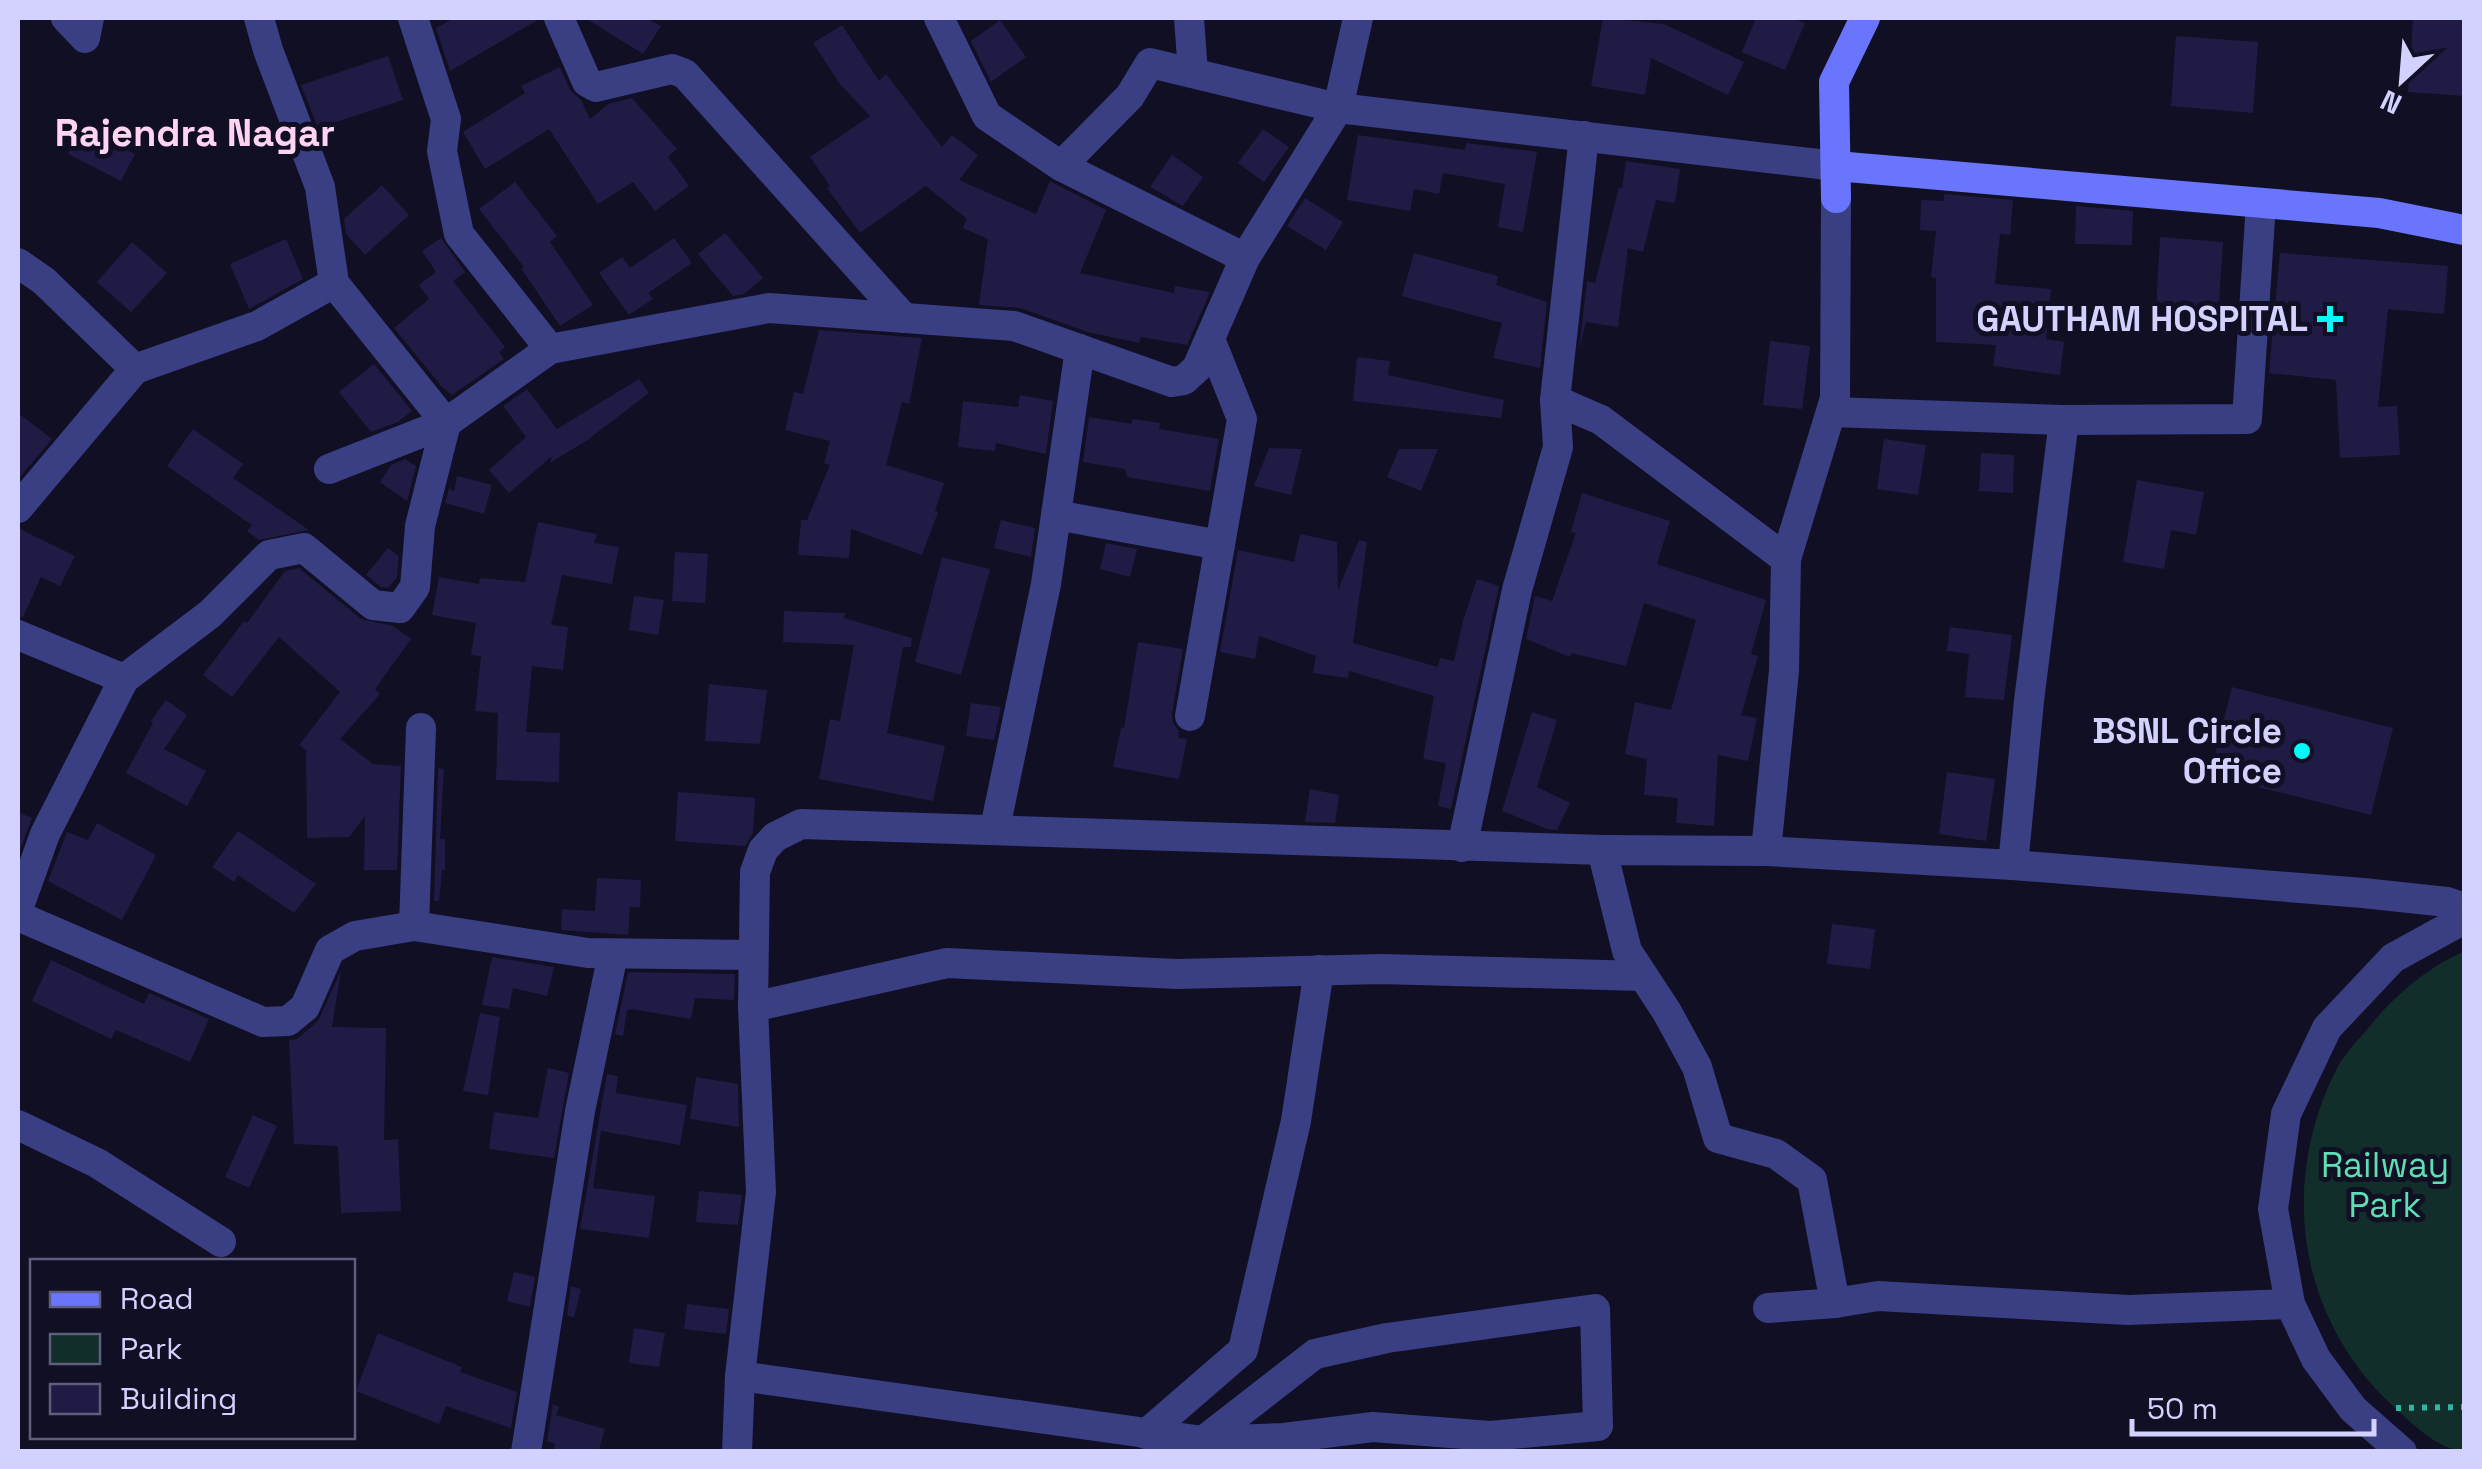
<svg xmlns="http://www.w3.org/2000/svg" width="2482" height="1469" font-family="'Space Grotesk',sans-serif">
<rect width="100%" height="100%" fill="#100f24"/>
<path fill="#122e2a" d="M2464 952V1451C2437 1449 2415 1426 2395 1408 2298 1319 2278 1185 2337 1068 2345 1053 2359 1039 2370 1026 2391 999 2431 964 2464 952Z"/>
<g fill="#1f1b45">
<polygon points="454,18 541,18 450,71 436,28"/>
<polygon points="585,18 646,18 661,26 643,54"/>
<polygon points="1603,18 1664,24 1744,62 1728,95 1651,58 1645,95 1591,86"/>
<polygon points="1756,18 1791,18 1805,23 1785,70 1742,52"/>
<polygon points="2413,18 2464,18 2464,96 2408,92"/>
<polygon points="1000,20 1026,57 991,82 971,41"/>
<polygon points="842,25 879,81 886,74 942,147 952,135 978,155 959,180 1036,214 1050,181 1106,210 1080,273 1174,293 1175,286 1210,292 1187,345 1141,337 1139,343 1088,332 1020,308 979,305 988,239 963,228 967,219 926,186 860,233 827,188 830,186 810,157 870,116 840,84 813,43"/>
<polygon points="2176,36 2258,42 2253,113 2171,106"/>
<polygon points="388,56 403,100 318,128 301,85"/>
<polygon points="560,67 570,90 581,100 590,119 608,104 632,98 677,149 668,157 689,186 655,211 633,182 598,204 549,129 485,169 463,132 525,93 521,86"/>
<polygon points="82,126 135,154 121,181 68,154"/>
<polygon points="1263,129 1289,147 1264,182 1238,163"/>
<polygon points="1358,135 1465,150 1466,143 1537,152 1523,232 1498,227 1505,184 1443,173 1439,194 1414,189 1410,211 1347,200"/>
<polygon points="1172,155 1203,177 1183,206 1150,187"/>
<polygon points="1626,161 1680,169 1675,203 1656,200 1643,252 1628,248 1618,327 1586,322 1579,350 1587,281 1595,283 1619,187 1622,188"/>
<polygon points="515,182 557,236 550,242 593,305 560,326 521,268 524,267 479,209"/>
<polygon points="382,185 409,215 365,255 346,234 344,219"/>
<polygon points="1944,194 2013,200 2010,235 2000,234 1995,284 2051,289 2046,339 2064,342 2060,375 1993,366 1996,345 1936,342 1936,278 1931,277 1936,231 1920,230 1921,200 1944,201"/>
<polygon points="1305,198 1343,222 1326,250 1287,226"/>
<polygon points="2076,206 2133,211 2132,245 2075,244"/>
<polygon points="725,233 763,278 744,294 733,296 698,254"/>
<polygon points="2160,237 2223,242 2218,315 2156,311"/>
<polygon points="441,238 465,272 453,281 505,347 499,352 504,359 452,395 442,387 394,328 429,299 419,285 436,272 422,251"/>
<polygon points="674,238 692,263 648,293 653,299 629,315 599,273 622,257 630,268"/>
<polygon points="286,239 303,279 249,309 230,264"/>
<polygon points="132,242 167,273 131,312 97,282"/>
<polygon points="1414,253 1498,276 1496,285 1547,302 1540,368 1493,358 1502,323 1402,296"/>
<polygon points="2280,253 2448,266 2444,314 2388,309 2378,407 2397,406 2400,455 2340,458 2336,380 2269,373"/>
<polygon points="819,330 922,338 909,404 902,402 886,465 944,483 935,511 938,512 922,555 851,529 849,558 798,555 801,520 807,520 830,465 824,463 830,441 785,430 794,392 803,394"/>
<polygon points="1770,341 1810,346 1802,409 1763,405"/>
<polygon points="1357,357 1390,361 1388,375 1504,400 1501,418 1353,401"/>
<polygon points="374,364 412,411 398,422 371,432 339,392"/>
<polygon points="639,379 649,393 586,441 550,463 552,456 509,493 489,470 526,437 503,406 527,389 557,429"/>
<polygon points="1020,395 1053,401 1046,454 996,443 995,451 958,447 963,401 1018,407"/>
<polygon points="18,413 52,439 18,479"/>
<polygon points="1089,417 1132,424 1132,419 1160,423 1159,429 1219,439 1210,491 1127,477 1125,469 1083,462"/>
<polygon points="193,429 243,464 233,478 309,530 259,540 247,531 252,525 167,466"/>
<polygon points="1884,439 1926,445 1918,495 1877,489"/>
<polygon points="1269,448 1302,449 1291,495 1254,486"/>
<polygon points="1399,449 1438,449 1421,491 1387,477"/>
<polygon points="1981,453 2014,455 2013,493 1979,491"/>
<polygon points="405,459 416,466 407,501 380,482 391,465"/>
<polygon points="457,476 492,485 484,514 445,503 449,488 454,492"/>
<polygon points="2137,480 2204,492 2196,535 2171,530 2164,569 2123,562"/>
<polygon points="1582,493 1670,521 1657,564 1766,600 1751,654 1758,656 1741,715 1757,718 1748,761 1718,755 1714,826 1676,823 1678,798 1644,795 1647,759 1625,754 1635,702 1671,710 1696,620 1644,603 1626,666 1571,653 1570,657 1526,639 1535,596 1552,601 1576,533 1571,532"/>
<polygon points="1001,520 1035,528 1031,557 994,548"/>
<polygon points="538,522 597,534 594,543 619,547 612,584 562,575 551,625 568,627 563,670 532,666 526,732 560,733 559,782 496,780 498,713 475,711 481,656 471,655 476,623 432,615 439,577 479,584 480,578 525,582"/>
<polygon points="18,528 75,556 60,586 41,577 23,617 18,617"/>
<polygon points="1300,534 1337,542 1338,590 1359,540 1367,542 1353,643 1438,667 1440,658 1454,661 1463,621 1477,579 1499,586 1451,809 1438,806 1446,763 1423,759 1434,696 1349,671 1348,678 1313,673 1316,656 1259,636 1255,659 1220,652 1238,550 1294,562"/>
<polygon points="1106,543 1137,549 1130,577 1100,569"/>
<polygon points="388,548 399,556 397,577 388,588 381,587 366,575"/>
<polygon points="675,552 708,554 705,603 672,601"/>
<polygon points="942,557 990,569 961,675 915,662"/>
<polygon points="299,568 361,619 393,626 411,639 375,689 380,694 340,739 373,764 401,766 397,870 364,870 365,816 349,837 307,838 306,750 299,745 340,692 279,637 232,697 203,675 244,621 247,623 285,571"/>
<polygon points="634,596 664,600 658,635 629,630"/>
<polygon points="784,611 845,613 844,618 912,638 911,647 903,647 887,733 945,746 933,801 819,779 830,719 840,721 854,645 783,642"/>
<polygon points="1950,627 2012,635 2004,700 1965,697 1969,654 1947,651"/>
<polygon points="1138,642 1183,649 1172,714 1173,723 1179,731 1178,738 1187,739 1179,779 1113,767 1121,728 1124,728"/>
<polygon points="709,684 767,690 760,744 705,741"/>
<polygon points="2232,687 2393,728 2371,815 2210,775"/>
<polygon points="166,700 187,715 164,749 206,771 187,806 126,773 153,723 151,721"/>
<polygon points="971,703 1001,707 994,740 966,736"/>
<polygon points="1532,712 1557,720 1537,787 1570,803 1557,830 1547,829 1502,811"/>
<polygon points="438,768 444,769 440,839 445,839 445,870 442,870 439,901 434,901"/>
<polygon points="1947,772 1995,779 1986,841 1939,834"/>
<polygon points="1310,789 1339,795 1335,823 1305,822"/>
<polygon points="678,792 755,798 753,833 745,846 675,841"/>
<polygon points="18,812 32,818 18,855"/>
<polygon points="97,823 156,855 122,920 48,881 67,832 88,840"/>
<polygon points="238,831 316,884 294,913 238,875 234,882 212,867"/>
<polygon points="597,878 641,880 640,907 630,907 628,935 561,930 562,909 595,911"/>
<polygon points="1832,924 1875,929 1870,969 1827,964"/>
<polygon points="492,957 554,967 547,996 513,988 509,1009 482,1005"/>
<polygon points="51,960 144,1004 149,993 209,1019 190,1062 116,1030 111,1039 32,1001"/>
<polygon points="341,971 332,1027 386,1028 384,1140 398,1139 401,1211 341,1213 338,1146 294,1144 289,1040 297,1039 318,1021"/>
<polygon points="628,972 735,974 734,1000 695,998 691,1019 631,1009 627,1010 623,1036 615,1034"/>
<polygon points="480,1013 500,1017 488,1095 463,1091"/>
<polygon points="548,1068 569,1073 554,1158 489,1149 494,1112 538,1118"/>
<polygon points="607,1074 618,1076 616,1093 687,1105 680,1145 601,1131 593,1188 655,1196 649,1238 580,1229"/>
<polygon points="696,1077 738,1084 739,1127 690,1119"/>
<polygon points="253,1115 277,1126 249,1188 225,1177"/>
<polygon points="699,1191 742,1195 738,1225 696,1222"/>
<polygon points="514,1272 535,1277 530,1307 507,1301"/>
<polygon points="571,1286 581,1289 574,1317 567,1316"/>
<polygon points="687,1304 729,1309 726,1334 684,1329"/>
<polygon points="634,1328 665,1333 659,1367 629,1363"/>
<polygon points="378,1333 462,1367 460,1372 517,1392 511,1428 446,1406 439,1424 356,1391"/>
<polygon points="553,1404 559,1407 556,1415 605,1429 598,1452 553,1452 555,1444 547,1441"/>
</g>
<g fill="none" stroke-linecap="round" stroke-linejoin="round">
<polyline stroke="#30b5a0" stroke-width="6" stroke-dasharray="5 8" stroke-linecap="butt" points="2396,1408 2464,1407"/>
<g stroke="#3a3e83" stroke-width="30">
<polyline points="66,18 85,38 89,18"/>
<polyline points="413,18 446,119 442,151 459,234 550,349"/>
<polyline points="559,18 587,82 596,87 672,69 685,74 904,318"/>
<polyline points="1189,18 1193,73"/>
<polyline points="1358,18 1338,108 1836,166"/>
<polyline points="1061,166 1245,258"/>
<polyline points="1836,198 1835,398 1786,559 1784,671 1766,851 1602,850 1627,951 1667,1012 1697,1067 1718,1138 1776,1154 1812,1180 1835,1303 1878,1296 2128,1310 2290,1304"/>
<polyline points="18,263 44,281 135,369"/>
<polyline points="1555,400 1584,136"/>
<polyline points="2064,420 2247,419 2261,203"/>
<polyline points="329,469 446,423 550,349 769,308 1014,326 1172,382 1184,380 1197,368 1245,258 1338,108 1150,63 1130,96 1061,166 987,116 939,18"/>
<polyline points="18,508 135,369 257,326 334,283 320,187 268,50 259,18"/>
<polyline points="1056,515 1220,545"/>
<polyline points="18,635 124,679 210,614 269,555 304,548 373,605 400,608 415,587 420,526 446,423 334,283"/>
<polyline points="1190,716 1242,419 1210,339"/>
<polyline points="995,828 1046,584 1080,349"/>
<polyline points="1462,847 1517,590 1558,447 1555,400 1601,420 1786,559"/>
<polyline points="1766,851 2013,865 2029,701 2064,420 1832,412"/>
<polyline points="2013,865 2363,893 2447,902 2464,908"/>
<polyline points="18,909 45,834 124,679"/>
<polyline points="18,916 263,1022 288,1021 305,1007 330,950 355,936 414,926 588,953 753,955"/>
<polyline points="414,926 421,728"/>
<polyline points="753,1007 947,963 1177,974 1381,969 1643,976"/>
<polyline points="18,1125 97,1163 221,1242"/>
<polyline points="1768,1308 1835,1303"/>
<polyline points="740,1376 1203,1441 1284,1438 1373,1427 1490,1436 1598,1426 1595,1309 1387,1338 1315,1354 1203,1441 1161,1452"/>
<polyline points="1146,1434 1243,1350 1296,1121 1319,970"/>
<polyline points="526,1452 580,1111 613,954"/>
<polyline points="737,1452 740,1376 761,1192 753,1007 755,872 763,850 775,837 801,824 1602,850"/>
<polyline points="2402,1452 2353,1409 2316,1359 2290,1304 2273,1209 2286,1114 2327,1028 2393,958 2464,919"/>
</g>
<g stroke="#6a75fe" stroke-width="30">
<polyline points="1836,166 2379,213 2464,230"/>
<polyline points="1836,198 1834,82 1865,18"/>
</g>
</g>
<g fill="#02fafa" stroke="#100f24" stroke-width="4">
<path d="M2325 304h10v10h10v10h-10v10h-10v-10h-10v-10h10z"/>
<circle cx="2302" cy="751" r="10"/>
</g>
<g text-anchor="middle" stroke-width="10" stroke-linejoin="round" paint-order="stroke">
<g font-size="35" font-weight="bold" fill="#d3d2ff" stroke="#100f24" text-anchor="end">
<text x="2308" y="331">GAUTHAM HOSPITAL</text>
<text x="2282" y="743">BSNL Circle<tspan x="2282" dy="40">Office</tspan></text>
</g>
<g font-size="35" fill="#5edeb2" stroke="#100f24">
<text x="2385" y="1177">Railway<tspan x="2385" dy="40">Park</tspan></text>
</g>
<g font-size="38" font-weight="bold" fill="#ffd4f3" stroke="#100f24">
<text x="195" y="146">Rajendra Nagar</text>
</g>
</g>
<rect width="2482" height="1469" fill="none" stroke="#d3d2ff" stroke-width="40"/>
<rect x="30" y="1259" width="325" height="180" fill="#100f24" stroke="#5e5d7c" stroke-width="2.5"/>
<rect x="50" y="1292" width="50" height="15" fill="#6a75fe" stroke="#5e5d7c" stroke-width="2.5"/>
<text x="120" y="1309" font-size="30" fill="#d3d2ff">Road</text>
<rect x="50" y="1334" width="50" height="30" fill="#122e2a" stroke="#5e5d7c" stroke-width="2.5"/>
<text x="120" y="1359" font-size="30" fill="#d3d2ff">Park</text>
<rect x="50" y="1384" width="50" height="30" fill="#1f1b45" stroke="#5e5d7c" stroke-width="2.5"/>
<text x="120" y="1409" font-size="30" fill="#d3d2ff">Building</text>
<g transform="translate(2402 80) rotate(206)" stroke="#100f24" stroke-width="8" paint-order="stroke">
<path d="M0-8L18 38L0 25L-18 38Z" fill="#d3d2ff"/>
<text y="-15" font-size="28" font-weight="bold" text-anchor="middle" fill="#d3d2ff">N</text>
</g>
<path d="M2132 1419v15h242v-15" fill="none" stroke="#d3d2ff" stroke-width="5"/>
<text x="2147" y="1419" font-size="30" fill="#d3d2ff" stroke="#100f24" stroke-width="8" paint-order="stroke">50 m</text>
</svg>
